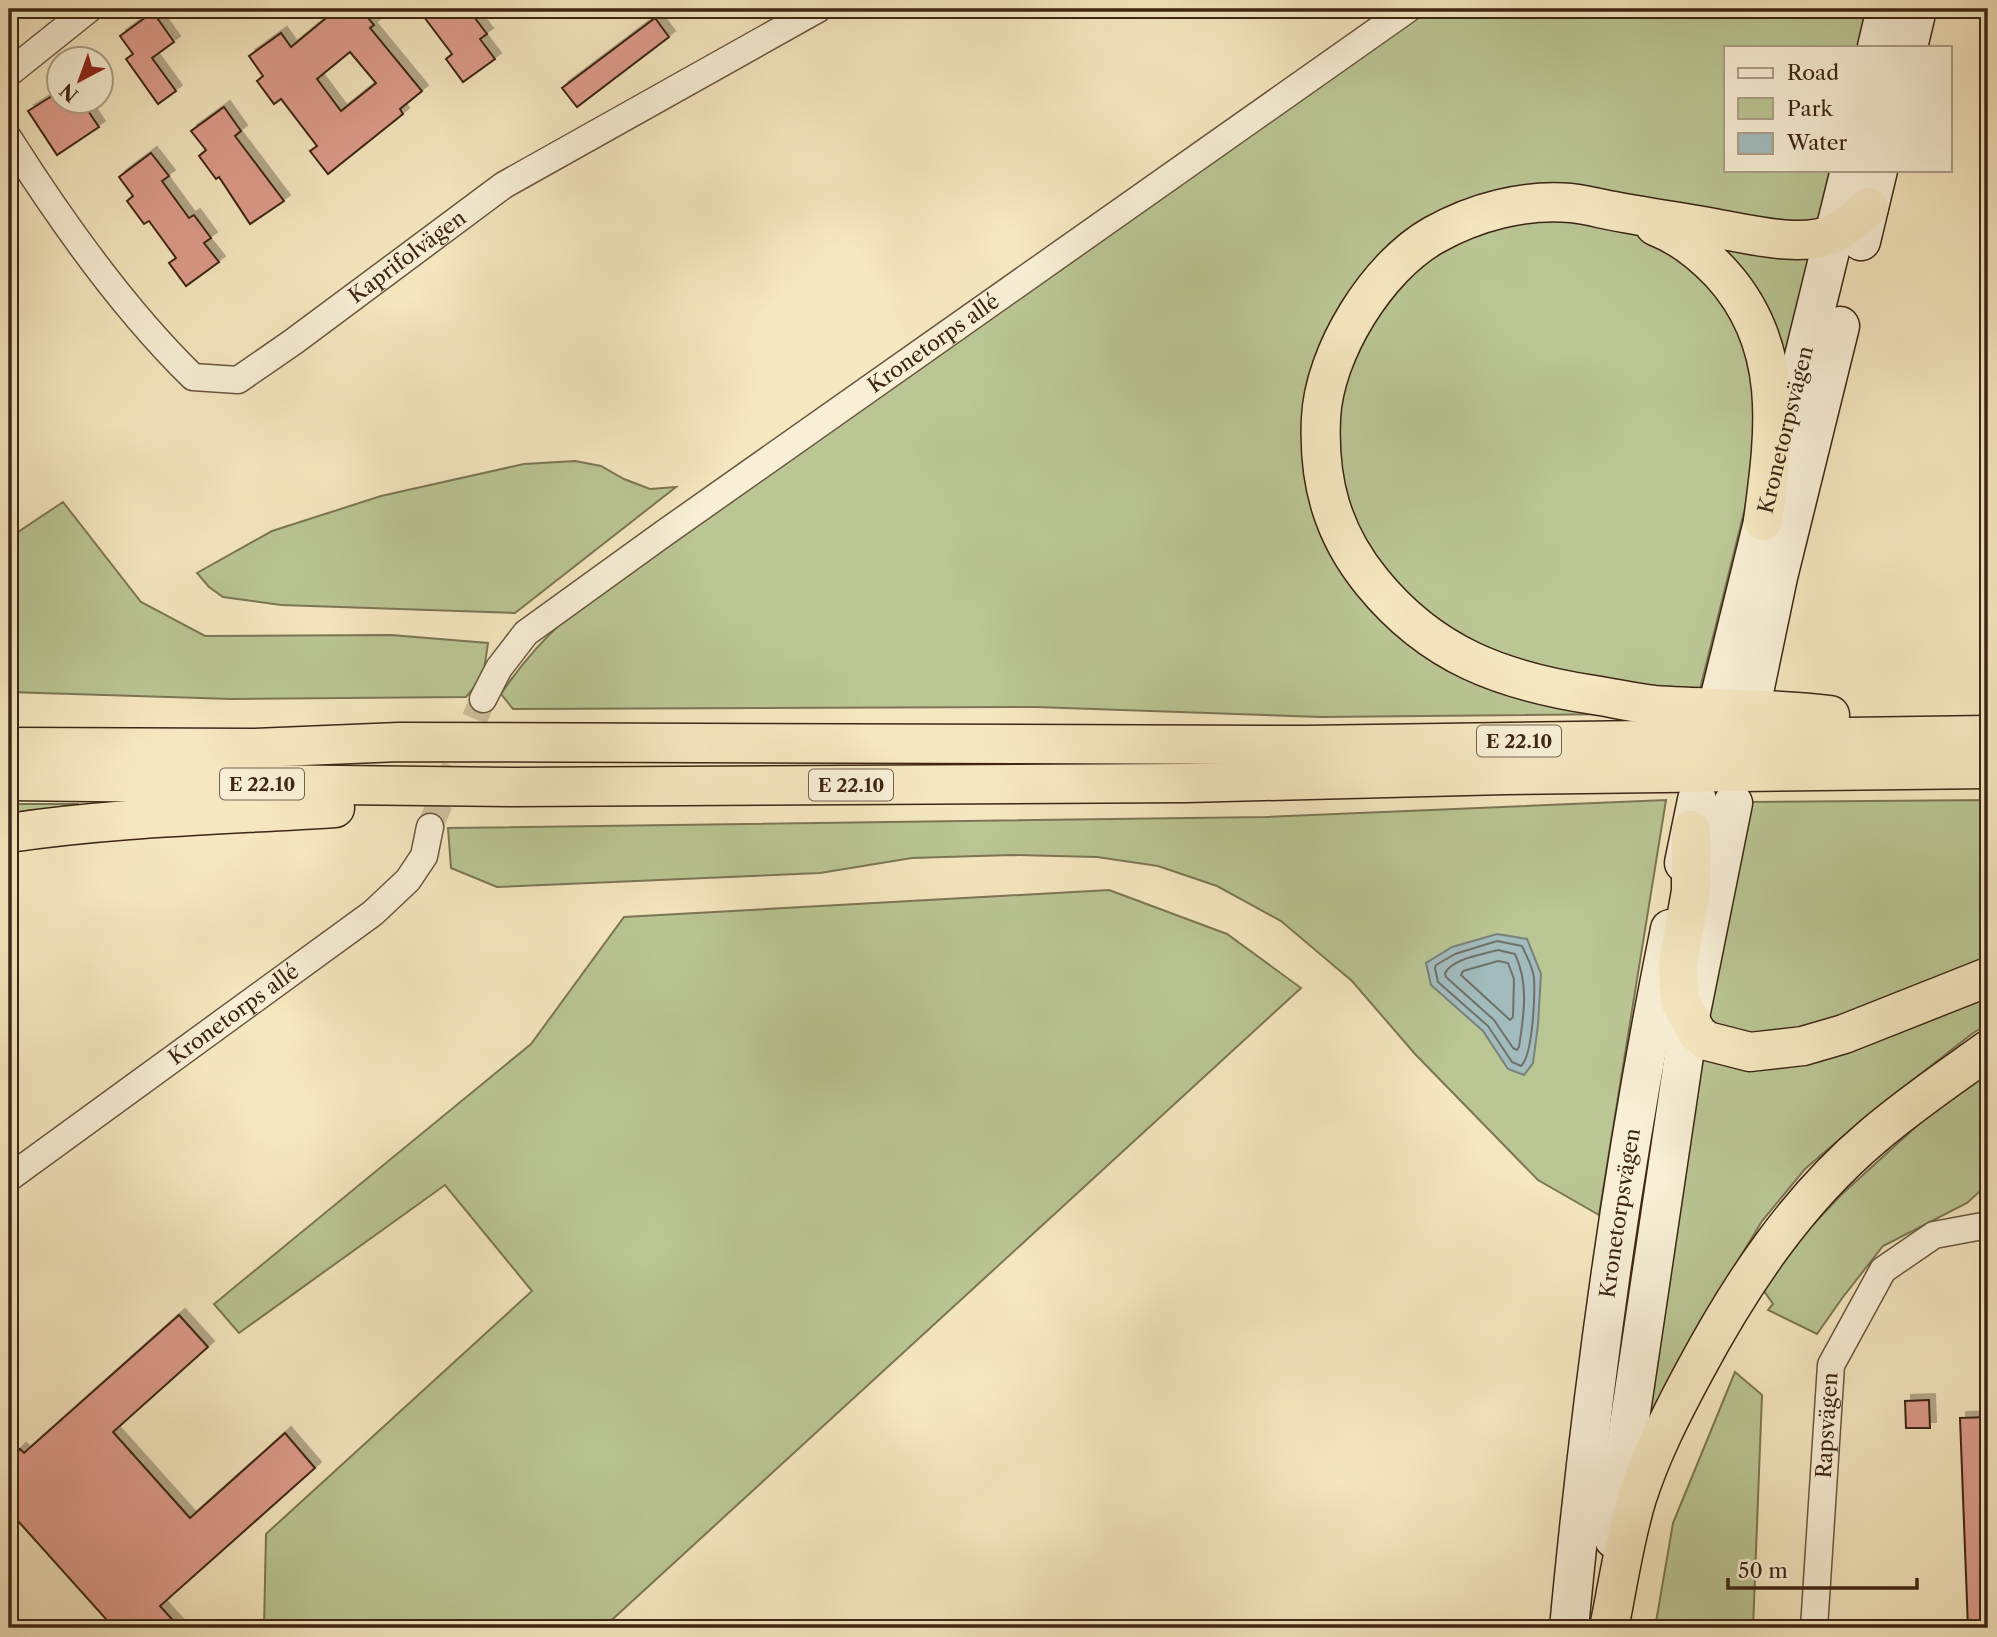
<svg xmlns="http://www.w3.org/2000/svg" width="1997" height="1637" font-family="'Libre Caslon Text',serif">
<defs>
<filter id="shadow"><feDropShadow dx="6" dy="-6" stdDeviation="0" flood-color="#0004"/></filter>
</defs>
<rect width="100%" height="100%" fill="#f5e7c0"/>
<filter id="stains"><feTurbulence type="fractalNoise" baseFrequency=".00286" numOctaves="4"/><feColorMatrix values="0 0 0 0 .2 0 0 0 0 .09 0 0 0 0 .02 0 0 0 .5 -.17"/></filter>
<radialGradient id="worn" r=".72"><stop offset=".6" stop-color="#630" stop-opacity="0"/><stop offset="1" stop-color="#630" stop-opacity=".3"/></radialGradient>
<g fill="#bac694" stroke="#7c7654" stroke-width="2">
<path d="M1428 9H1873L1865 47H1726V170H1838L1819 223 1497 196 1316 365 1369 604 1620 714 1321 717 1036 707 513 709 501 694C521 664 542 640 569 616Z"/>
<polygon points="1551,216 1635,232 1666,246 1720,293 1750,357 1757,428 1747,500 1700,689 1602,684 1464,644 1371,565 1333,456 1350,353 1419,263 1487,226"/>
<polygon points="1706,242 1821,253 1785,392"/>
<polygon points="575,461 601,466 624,479 650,489 676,487 515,613 281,605 223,597 209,587 197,573 272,531 381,496 524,464"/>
<polygon points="63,502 141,602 205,636 391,635 488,643 483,677 466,697 232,699 9,692 9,538"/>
<polygon points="1666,800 1599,1215 1538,1180 1415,1054 1352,981 1281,921 1217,886 1158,866 1097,857 1012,855 912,858 820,873 497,887 451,868 448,828 1265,817"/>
<polygon points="1988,800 1988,963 1811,1034 1740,1036 1707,1020 1749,802"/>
<polygon points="9,804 79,804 9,815"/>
<polygon points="1109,890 1227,934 1301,988 603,1628 264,1628 266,1534 532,1291 445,1185 239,1333 214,1304 531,1044 624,917"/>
<polygon points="1988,996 1988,1024 1973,1033 1869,1114 1805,1169 1762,1221 1707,1312 1639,1443 1699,1054"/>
<polygon points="1988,1073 1988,1187 1979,1192 1967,1203 1883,1246 1843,1297 1817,1334 1768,1310 1773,1304 1764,1291 1774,1266 1841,1195 1942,1103"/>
<polygon points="1735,1372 1762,1395 1753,1628 1655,1628 1673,1523"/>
</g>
<polygon fill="#a2bcbe" stroke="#7a807a" stroke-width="2" points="1497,934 1527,939 1541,974 1538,1025 1533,1063 1524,1075 1508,1069 1483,1031 1431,985 1426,963 1452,947"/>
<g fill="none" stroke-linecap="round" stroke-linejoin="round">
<g stroke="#707168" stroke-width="2">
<path d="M1497 941 1522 946C1526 955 1533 967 1534 978 1535 995 1533 1055 1521 1066L1512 1062 1488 1026 1438 982 1435 968 1436 965 1455 954Z"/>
<path d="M1498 950 1515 954C1529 984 1524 1014 1519 1047L1517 1050 1513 1048 1494 1020 1446 977 1445 973C1454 958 1481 955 1498 950Z"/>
<polygon points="1498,961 1508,963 1514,979 1513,1017 1510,1020 1461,975 1463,971"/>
</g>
</g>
<g fill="#de9c8c" stroke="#3d2613" stroke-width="2" fill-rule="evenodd" filter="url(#shadow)">
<path d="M337 9H361L374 25 370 28 422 91 400 109 403 114 328 174 310 151 317 146 281 99 274 104 257 81 263 76 249 56 281 33 291 47ZM350 52 376 83 341 111 317 79Z"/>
<polygon points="418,9 468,9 487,34 480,39 495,59 463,82 446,59 452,54"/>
<polygon points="153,12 174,42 152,58 176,91 158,104 126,59 133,54 120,36"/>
<polygon points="655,18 669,37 577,107 562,88"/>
<polygon points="60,91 60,102 82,102 99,127 57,155 28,111"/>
<polygon points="224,107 241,131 235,136 284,201 250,224 219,177 216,179 199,156 206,150 191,131"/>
<polygon points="151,153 169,176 162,181 189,218 194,215 211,238 204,243 219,262 186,286 169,263 176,258 149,221 144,224 127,201 133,196 119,177"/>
<polygon points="179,1315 208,1347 113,1432 190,1518 285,1433 315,1468 160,1606 180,1628 114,1628 9,1511 9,1460 20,1449 24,1453"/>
<polygon points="1929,1400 1930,1428 1906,1428 1905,1401"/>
<polygon points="1988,1417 1988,1628 1968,1628 1960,1418"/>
</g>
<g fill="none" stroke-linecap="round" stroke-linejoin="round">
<polyline stroke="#d0c09d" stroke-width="26" stroke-dasharray="26 13" stroke-linecap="butt" points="430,827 483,699"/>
<g stroke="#6b563e" stroke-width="29">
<g id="street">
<polyline points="9,73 89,9"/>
<path id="s1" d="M9 139C61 221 123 309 193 377L238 380 293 342 504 185 818 9"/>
<path id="s2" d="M483 699 499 668 526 633 663 534 1408 9"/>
<path id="s3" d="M9 1178 373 913 408 880 424 856 430 827"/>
<path id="s4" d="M1814 1628 1831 1365 1883 1270 1934 1235 1988 1225"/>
</g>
</g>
<g stroke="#3d2613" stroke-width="41">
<g id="secondary">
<polyline points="1877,47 1886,9"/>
<polyline points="1908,47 1917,9"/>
<polyline points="1861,241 1878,170"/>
<path id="s5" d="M1721 692 1850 170"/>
<polyline points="1754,692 1778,577 1840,326"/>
<polyline points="1684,863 1697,800"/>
<polyline points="1614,1539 1622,1472 1689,1022 1733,803"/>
<path id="s6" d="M1569 1628C1591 1394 1623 1160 1670 929"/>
</g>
</g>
<g stroke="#3d2613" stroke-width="41">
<g id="highway">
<path d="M1655 226C1681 236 1701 252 1720 272 1787 344 1775 431 1763 521"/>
<path d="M1830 715C1771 708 1713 709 1654 705 1634 703 1614 698 1594 695 1503 681 1432 656 1372 582 1332 533 1318 481 1321 418 1324 353 1377 267 1434 235 1475 212 1524 199 1571 203 1588 205 1606 210 1624 213 1657 219 1691 223 1724 230 1756 236 1807 248 1837 232 1848 226 1859 215 1869 207"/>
<polyline points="9,747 255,748 399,742 1306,745 1988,735"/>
<polyline points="9,781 514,787 1187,783 1505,775 1988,769"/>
<polyline points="1691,830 1691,891 1678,964 1680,1001 1697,1033 1707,1041 1750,1052 1803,1046 1844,1034 1988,977"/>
<path d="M9 833C117 817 226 815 335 808"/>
<path d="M1609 1628C1618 1585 1624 1540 1637 1498 1651 1454 1672 1413 1694 1372 1741 1284 1796 1201 1873 1136 1909 1105 1949 1078 1988 1050"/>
</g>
</g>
<use href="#street" stroke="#f8efd6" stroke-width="26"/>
<use href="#secondary" stroke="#f8efd6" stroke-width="38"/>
<use href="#highway" stroke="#f5e7c0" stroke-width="38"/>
</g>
<g text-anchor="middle" stroke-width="5" stroke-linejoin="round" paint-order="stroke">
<g fill="#f8efd6" stroke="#75624e" stroke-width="2">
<rect x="1477" y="725.5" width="84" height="31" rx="5"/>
<rect x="220" y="768.5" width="84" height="31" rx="5"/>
<rect x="809" y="769.5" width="84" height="31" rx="5"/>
</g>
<g font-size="19" font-weight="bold" fill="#3d2613">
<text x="1519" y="748">E 22.10</text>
<text x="262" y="791">E 22.10</text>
<text x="851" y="792">E 22.10</text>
</g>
<g font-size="21" fill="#3d2613" stroke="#f8efd6">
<text dy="7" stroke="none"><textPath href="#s1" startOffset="556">Kaprifolvägen</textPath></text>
<text dy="7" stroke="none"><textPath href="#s2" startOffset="579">Kronetorps allé</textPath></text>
<text dy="7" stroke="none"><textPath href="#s5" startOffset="270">Kronetorpsvägen</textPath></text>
<text dy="7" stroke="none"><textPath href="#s3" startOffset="278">Kronetorps allé</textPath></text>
<text dy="7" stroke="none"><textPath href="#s6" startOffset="418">Kronetorpsvägen</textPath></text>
<text dy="7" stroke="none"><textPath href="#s4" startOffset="203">Rapsvägen</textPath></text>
</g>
</g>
<rect width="1997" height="1637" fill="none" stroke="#f5e7c0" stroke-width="35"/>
<rect x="10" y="10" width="1976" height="1616" fill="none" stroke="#3d2613" stroke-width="3.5"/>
<rect x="18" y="18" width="1962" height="1602" fill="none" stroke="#3d2613" stroke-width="2"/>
<rect x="1724" y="46" width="228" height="126" fill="#f8efd6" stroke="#ad9f88" stroke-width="2"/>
<rect x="1738" y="68" width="35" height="10" fill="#f8efd6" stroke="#ad9f88" stroke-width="2"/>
<text x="1787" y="80" font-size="21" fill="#3d2613">Road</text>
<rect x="1738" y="98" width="35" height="21" fill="#bac694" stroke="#ad9f88" stroke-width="2"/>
<text x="1787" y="116" font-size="21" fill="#3d2613">Park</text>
<rect x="1738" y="133" width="35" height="21" fill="#a2bcbe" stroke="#ad9f88" stroke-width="2"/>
<text x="1787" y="150" font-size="21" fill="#3d2613">Water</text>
<g transform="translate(80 80) rotate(221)"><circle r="33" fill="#f8efd6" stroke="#ad9f88" stroke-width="2"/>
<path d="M0-5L12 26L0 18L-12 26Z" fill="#8f2418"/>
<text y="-10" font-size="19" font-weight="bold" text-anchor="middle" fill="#3d2613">N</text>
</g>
<path d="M1728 1578v10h189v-10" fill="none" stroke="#3d2613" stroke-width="3.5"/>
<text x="1738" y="1578" font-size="21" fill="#3d2613" stroke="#f8efd6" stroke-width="5" paint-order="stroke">50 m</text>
<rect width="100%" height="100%" filter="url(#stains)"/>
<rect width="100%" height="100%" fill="url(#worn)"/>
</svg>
